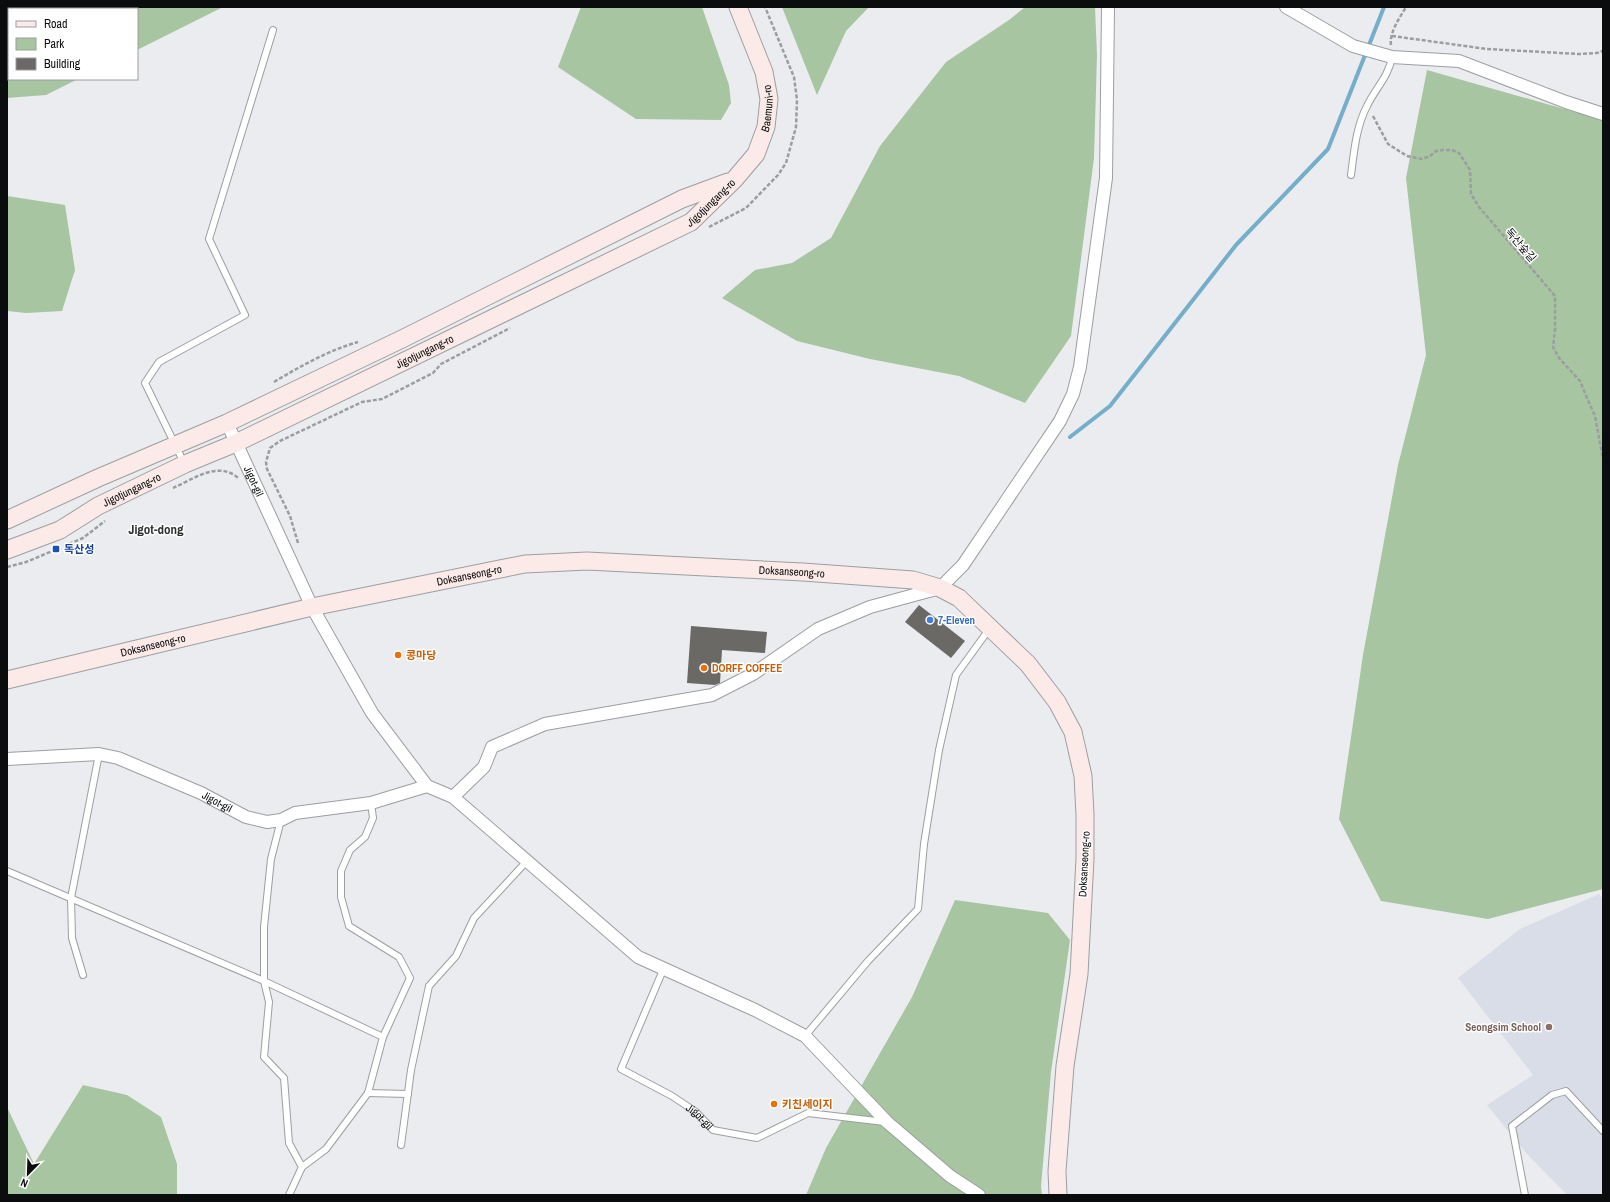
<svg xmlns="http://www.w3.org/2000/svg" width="1610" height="1202" font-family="'Archivo Narrow','Noto Sans KR',sans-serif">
<rect width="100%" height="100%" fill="#ebecf0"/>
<polygon fill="#d9dde7" points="1599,894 1603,900 1603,1195 1567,1195 1526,1153 1487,1105 1533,1075 1458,978 1520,929"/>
<g fill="#a7c5a1">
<polygon points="7,7 223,7 137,50 137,9 9,9 9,79 78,79 46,95 7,98"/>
<polygon points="581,7 702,7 729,85 731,103 721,120 636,119 558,67"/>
<polygon points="782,7 869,7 846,31 817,95"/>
<polygon points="1025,7 1095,7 1097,55 1094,158 1071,336 1025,403 959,376 870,359 797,341 722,298 755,270 792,263 831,238 880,146 946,62 1009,20"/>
<polygon points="1427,70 1603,120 1603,889 1488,919 1381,901 1339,819 1363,655 1398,465 1426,355 1406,178"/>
<polygon points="7,196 65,205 75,270 62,311 26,313 7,311"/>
<polygon points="955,900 1048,913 1070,940 1051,1072 1041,1186 1042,1195 806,1195 826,1148 912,997"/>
<polygon points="83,1085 127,1095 161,1117 177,1164 177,1195 7,1195 7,1107 34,1164"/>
</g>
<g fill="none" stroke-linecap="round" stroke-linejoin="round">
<polyline stroke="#75aeca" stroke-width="4" points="1070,437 1110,406 1236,245 1328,149 1384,7"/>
</g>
<g fill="#6a6966">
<polygon points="919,605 965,641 951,658 905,622"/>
<polygon points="691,626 767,632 765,653 722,650 720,683 715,685 687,683"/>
</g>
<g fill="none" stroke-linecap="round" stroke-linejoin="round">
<g stroke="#9c9ea0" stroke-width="8">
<g id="lane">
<path d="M1351 175C1354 152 1356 127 1367 106 1375 89 1389 76 1392 57"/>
<polyline points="184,463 145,383 159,362 245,315 209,239 273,30"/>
<polyline points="281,820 271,859 264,927 264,981 269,1002 264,1057 284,1078 289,1143 302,1167"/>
<polyline points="7,871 264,981 383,1037"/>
<path id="s1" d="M663 970 621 1069 672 1096 696 1112 713 1130 757 1138 808 1113 885 1122"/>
<polyline points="83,975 72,938 71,898 99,754"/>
<polyline points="805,1036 868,961 918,909 924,844 939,750 956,675 990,628"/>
<polyline points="368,1093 408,1094"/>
<polyline points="401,1145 411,1070 429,986 456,956 474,918 527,861"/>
<polyline points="289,1195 302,1167 326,1149 368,1093 383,1037 410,978 399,957 349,926 341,897 341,871 350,850 365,837 373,818 371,803"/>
<polyline points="1525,1195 1512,1126 1552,1095 1566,1091 1603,1131"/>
</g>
</g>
<g stroke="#9c9ea0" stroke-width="14">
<g id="street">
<polyline points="1286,7 1353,46 1392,57 1459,61 1566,102 1603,114"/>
<path id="s2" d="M227 423 312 607 372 713 427 786 453 797 638 957 755 1010 805 1036 887 1122 950 1176 979 1195"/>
<path id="s3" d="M7 759 99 754 118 758 201 793 246 817 267 822 281 820 295 813 371 803 427 786"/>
<polyline points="453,797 484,767 492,747 545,724 712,695 753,674 818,629 870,607 940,588 963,565 1060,421 1073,394 1080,367 1106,178 1108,7"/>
</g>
</g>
<g stroke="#9c9ea0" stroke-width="19">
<g id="secondary">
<polyline points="7,520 98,478 227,423 402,339 682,199 728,182"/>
<path id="s4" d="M7 550 60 530 98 506 185 464 236 443 691 222 734 180 756 154 766 127 769 99 764 72 738 7"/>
<path id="s5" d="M7 680 312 607 525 564 587 561 803 572 913 580 940 588 959 598 1028 664 1057 702 1073 732 1083 776 1085 815V859L1079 974 1065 1066 1057 1171 1058 1195"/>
</g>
</g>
<g stroke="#9c9da0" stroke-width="2.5" stroke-dasharray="4 2" stroke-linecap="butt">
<polyline points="1392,36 1487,49 1579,54 1597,53 1603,51"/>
<path d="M1391 45C1389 33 1400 17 1406 7"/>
<polyline points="1373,116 1388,144 1407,156 1422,159 1430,156 1436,151 1443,150 1452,150 1459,153 1470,170 1471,194 1479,207 1555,296 1555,330 1553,347 1559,358 1580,381 1587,398 1595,416 1603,459"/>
<polyline points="709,227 746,208 778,175 786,163 796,127 797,100 794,77 765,7"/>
<path d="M274 382C301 366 327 351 358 342"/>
<path d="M173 488C192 480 218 460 238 478"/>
<polyline points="298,543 290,516 267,469 266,462 270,448 280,441 362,402 382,399 433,373 441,364 510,328"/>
<polyline points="69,544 83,538 105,521"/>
<polyline points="7,567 26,562 55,550"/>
</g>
<use href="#lane" stroke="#fff" stroke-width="6"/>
<use href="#street" stroke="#fff" stroke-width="12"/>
<use href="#secondary" stroke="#fbeae7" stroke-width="17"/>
</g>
<rect fill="#1a4fb4" stroke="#fff" stroke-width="1.5" x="52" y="545" width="8" height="8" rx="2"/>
<circle fill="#3f7fe0" stroke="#fff" stroke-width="1.5" cx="930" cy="620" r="4"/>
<g fill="#e8710a" stroke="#fff" stroke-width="1.5">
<circle cx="398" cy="655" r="4"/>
<circle cx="704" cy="668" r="4"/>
<circle cx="774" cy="1104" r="4"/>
</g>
<circle fill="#8d6e63" stroke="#fff" stroke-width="1.5" cx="1549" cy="1027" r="4"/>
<g text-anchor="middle" stroke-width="3" stroke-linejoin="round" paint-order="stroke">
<g font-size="11" fill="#0b0c0d" stroke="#fff">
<text dy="4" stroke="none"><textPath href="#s4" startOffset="901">Baemuni-ro</textPath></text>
<text dy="4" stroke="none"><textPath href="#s4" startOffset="787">Jigotjungang-ro</textPath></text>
<text transform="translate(1521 245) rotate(49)" y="4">독산숲길</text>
<text dy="4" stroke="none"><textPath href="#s4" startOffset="463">Jigotjungang-ro</textPath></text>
<text dy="4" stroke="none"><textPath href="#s2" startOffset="64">Jigot-gil</textPath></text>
<text dy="4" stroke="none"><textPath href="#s4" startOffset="139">Jigotjungang-ro</textPath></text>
<text dy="4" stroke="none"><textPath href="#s5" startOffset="798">Doksanseong-ro</textPath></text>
<text dy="4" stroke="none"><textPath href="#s5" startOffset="474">Doksanseong-ro</textPath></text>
<text dy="4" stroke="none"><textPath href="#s5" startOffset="150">Doksanseong-ro</textPath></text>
<text dy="4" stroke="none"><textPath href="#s3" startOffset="220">Jigot-gil</textPath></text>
<text transform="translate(1084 864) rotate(-87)" y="4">Doksanseong-ro</text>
<text dy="4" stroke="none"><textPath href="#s1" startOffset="200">Jigot-gil</textPath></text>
</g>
<g font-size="11" font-weight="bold" fill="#164399" stroke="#fff" text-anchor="start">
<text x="64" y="553">독산성</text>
</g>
<g font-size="11" font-weight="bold" fill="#366cbe" stroke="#fff" text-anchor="start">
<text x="938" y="624">7-Eleven</text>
</g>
<g font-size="11" font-weight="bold" fill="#c56008" stroke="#fff" text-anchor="start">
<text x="406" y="659">콩마당</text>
<text x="712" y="672">DORFF COFFEE</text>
<text x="782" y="1108">키친세이지</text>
</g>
<g font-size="11" font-weight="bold" fill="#785e54" stroke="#fff" text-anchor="end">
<text x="1541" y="1031">Seongsim School</text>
</g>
<g font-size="13" font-weight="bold" fill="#303133" stroke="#fff">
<text x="156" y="534">Jigot-dong</text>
</g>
</g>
<rect width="1610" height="1202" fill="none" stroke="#0b0c0d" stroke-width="16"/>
<rect x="8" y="8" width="130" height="72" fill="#ffffff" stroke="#9d9e9e"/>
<rect x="16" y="21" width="20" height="6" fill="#fbeae7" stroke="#9d9e9e"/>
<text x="44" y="28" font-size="12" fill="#0b0c0d">Road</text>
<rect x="16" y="38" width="20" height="12" fill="#a7c5a1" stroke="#9d9e9e"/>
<text x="44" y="48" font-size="12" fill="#0b0c0d">Park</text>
<rect x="16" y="58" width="20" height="12" fill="#6a6966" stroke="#9d9e9e"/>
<text x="44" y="68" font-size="12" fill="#0b0c0d">Building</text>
<g transform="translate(28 1174) rotate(203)" stroke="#ffffff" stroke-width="3" paint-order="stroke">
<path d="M0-3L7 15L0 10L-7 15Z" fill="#0b0c0d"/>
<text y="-6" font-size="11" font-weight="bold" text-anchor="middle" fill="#0b0c0d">N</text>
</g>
</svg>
